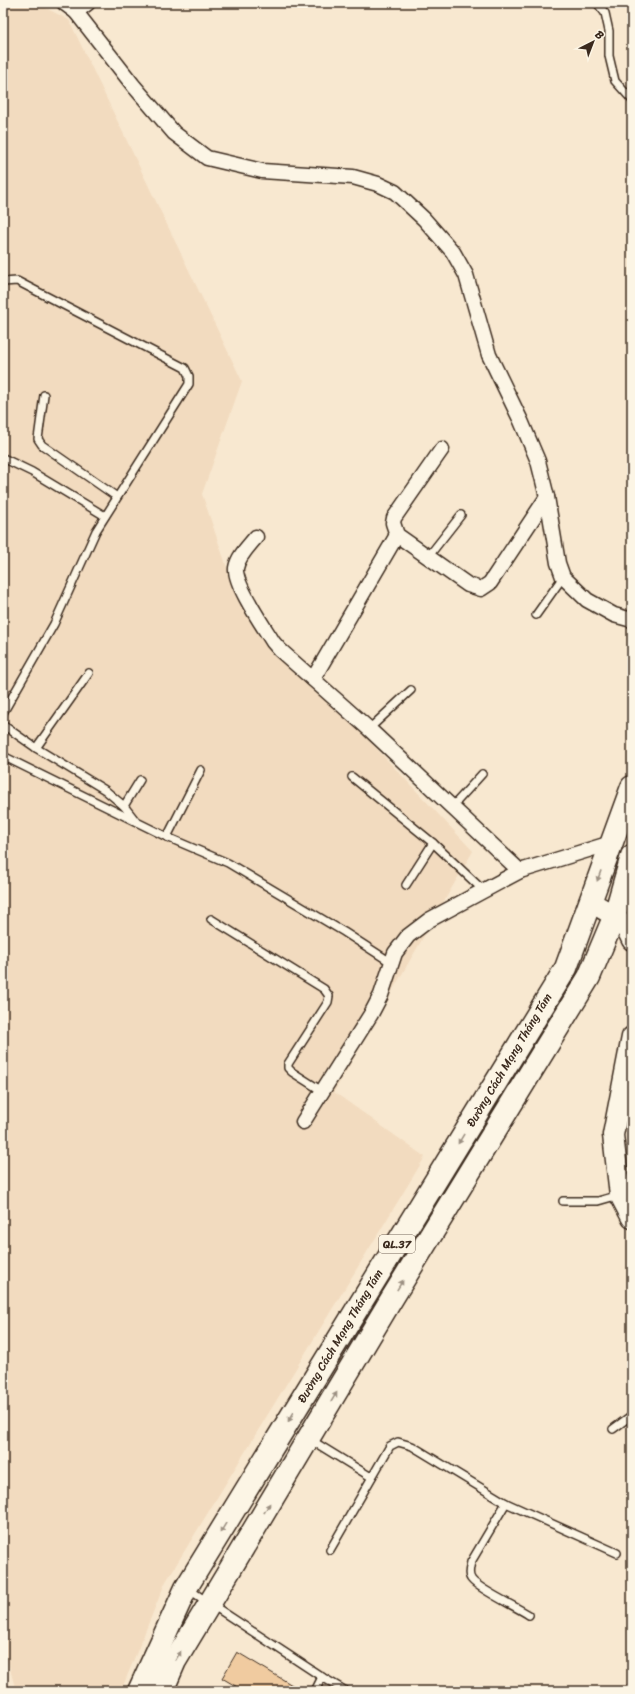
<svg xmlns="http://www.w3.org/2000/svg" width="635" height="1694" font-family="Sriracha,sans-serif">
<rect width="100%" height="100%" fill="#f8e8d0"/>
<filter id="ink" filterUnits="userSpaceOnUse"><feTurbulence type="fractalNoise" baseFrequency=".025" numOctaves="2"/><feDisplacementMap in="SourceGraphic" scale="8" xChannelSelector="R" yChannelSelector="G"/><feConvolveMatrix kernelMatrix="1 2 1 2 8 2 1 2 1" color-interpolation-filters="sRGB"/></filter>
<g filter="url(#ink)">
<polygon fill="#f2dbbf" points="3,3 36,3 69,20 242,381 202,494 239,603 473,851 334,1092 425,1157 165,1583 121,1691 16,1691 7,1658 3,1656"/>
<polygon fill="#f0cba0" stroke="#3b2a1e" points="237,1652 302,1691 244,1691 222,1678"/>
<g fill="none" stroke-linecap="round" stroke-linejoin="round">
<g stroke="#3b2a1e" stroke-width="10">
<g id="lane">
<polyline points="597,3 605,13 609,31 609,56 615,81 632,100"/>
<polyline points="3,282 17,281 185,368 189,376 189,384 96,531 54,624 3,713"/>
<polyline points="44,395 38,439 42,445 117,497"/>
<polyline points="3,458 32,472 105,516"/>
<polyline points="428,557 461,515"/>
<polyline points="536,615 563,577"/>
<polyline points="3,725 36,748 105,790 124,806 135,820"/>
<polyline points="369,729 411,690"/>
<polyline points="36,748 89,673"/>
<polyline points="3,756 167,837 228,863 344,932 392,963"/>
<polyline points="352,777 433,843 484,891"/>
<polyline points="124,806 140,780"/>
<polyline points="452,807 482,774"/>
<polyline points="167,837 201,770"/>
<polyline points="406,885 433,843"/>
<polyline points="211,919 324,989 329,996 328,1002 288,1064 288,1068 292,1072 322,1091"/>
<polyline points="563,1201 598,1201 619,1195"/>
<polyline points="613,1429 632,1415"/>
<polyline points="311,1440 371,1477"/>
<path d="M506 1503 471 1562C470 1568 467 1575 472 1580 480 1590 517 1607 529 1615"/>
<polyline points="330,1550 390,1446 398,1442 412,1446 506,1503 617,1553"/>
<polyline points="188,1589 322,1677 346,1691"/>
<polyline points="315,1691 322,1677"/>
</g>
</g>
<g stroke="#3b2a1e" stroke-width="17">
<g id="street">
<polyline points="64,3 76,12 133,85 174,133 207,158 262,171 353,177 378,184 395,192 424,219 453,252 466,275 489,355 521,421 538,461 547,497 558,563 563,577 587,600 614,615 632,620"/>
<polyline points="76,12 88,3"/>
<polyline points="442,449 394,518 393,523 397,535 468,585 481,589 490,583 547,497"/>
<path d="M256 537C249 546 238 556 236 568 234 584 264 627 273 642L280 650 369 729 520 871"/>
<polyline points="313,679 397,535"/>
<polyline points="303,1122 371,1014 381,995 395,953 408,936 429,920 520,871 611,843"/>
</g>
</g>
<g stroke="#3b2a1e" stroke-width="23">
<g id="secondary">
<path d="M590 902C610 913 623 918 632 940"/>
<polyline points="632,1037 613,1135 620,1195 632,1218"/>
</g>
</g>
<g stroke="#3b2a1e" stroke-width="25">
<g id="primary">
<polyline points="139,1691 186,1588 566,968 632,787"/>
<polyline points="162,1691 175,1661 210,1603 391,1300 589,977 615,915 632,856"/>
</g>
</g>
<use href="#lane" stroke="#fcf5e5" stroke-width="7"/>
<use href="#street" stroke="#fcf5e5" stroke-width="14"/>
<use href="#secondary" stroke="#fcf5e5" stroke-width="20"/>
<use href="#primary" stroke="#fcf5e5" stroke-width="22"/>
</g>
<defs><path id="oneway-solid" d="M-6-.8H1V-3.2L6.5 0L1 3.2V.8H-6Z"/></defs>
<g fill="#9c9082">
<use href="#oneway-solid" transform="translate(599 876) rotate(110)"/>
<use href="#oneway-solid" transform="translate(461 1139) rotate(121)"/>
<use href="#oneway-solid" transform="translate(400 1285) rotate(-58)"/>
<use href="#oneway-solid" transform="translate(334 1397) rotate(-59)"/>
<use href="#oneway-solid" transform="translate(291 1417) rotate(121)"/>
<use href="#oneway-solid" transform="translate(267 1508) rotate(-59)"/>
<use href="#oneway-solid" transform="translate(223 1528) rotate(121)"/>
<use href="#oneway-solid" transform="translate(178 1656) rotate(-60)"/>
</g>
</g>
<g text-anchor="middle" stroke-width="3" stroke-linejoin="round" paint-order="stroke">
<rect fill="#fcf5e5" stroke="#75675a" stroke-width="1" x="379" y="1235" width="36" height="18" rx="3"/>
<g font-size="11" font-weight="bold" fill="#3b2a1e">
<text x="397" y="1248">QL.37</text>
</g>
<g font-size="12" fill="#3b2a1e" stroke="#fcf5e5">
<text transform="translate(509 1060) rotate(-59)" y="4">Đường Cách Mạng Tháng Tám</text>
<text transform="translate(340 1336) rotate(-59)" y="4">Đường Cách Mạng Tháng Tám</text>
</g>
</g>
<rect width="635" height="1694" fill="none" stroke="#fcf5e5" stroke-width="16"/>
<rect x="8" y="8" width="619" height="1678" fill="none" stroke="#3b2a1e" stroke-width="1.5" filter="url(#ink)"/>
<g transform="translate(593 42) rotate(42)" stroke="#fcf5e5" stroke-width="3" paint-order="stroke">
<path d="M0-3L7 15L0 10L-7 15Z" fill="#3b2a1e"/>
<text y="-6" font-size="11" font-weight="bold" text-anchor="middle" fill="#3b2a1e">B</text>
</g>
</svg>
